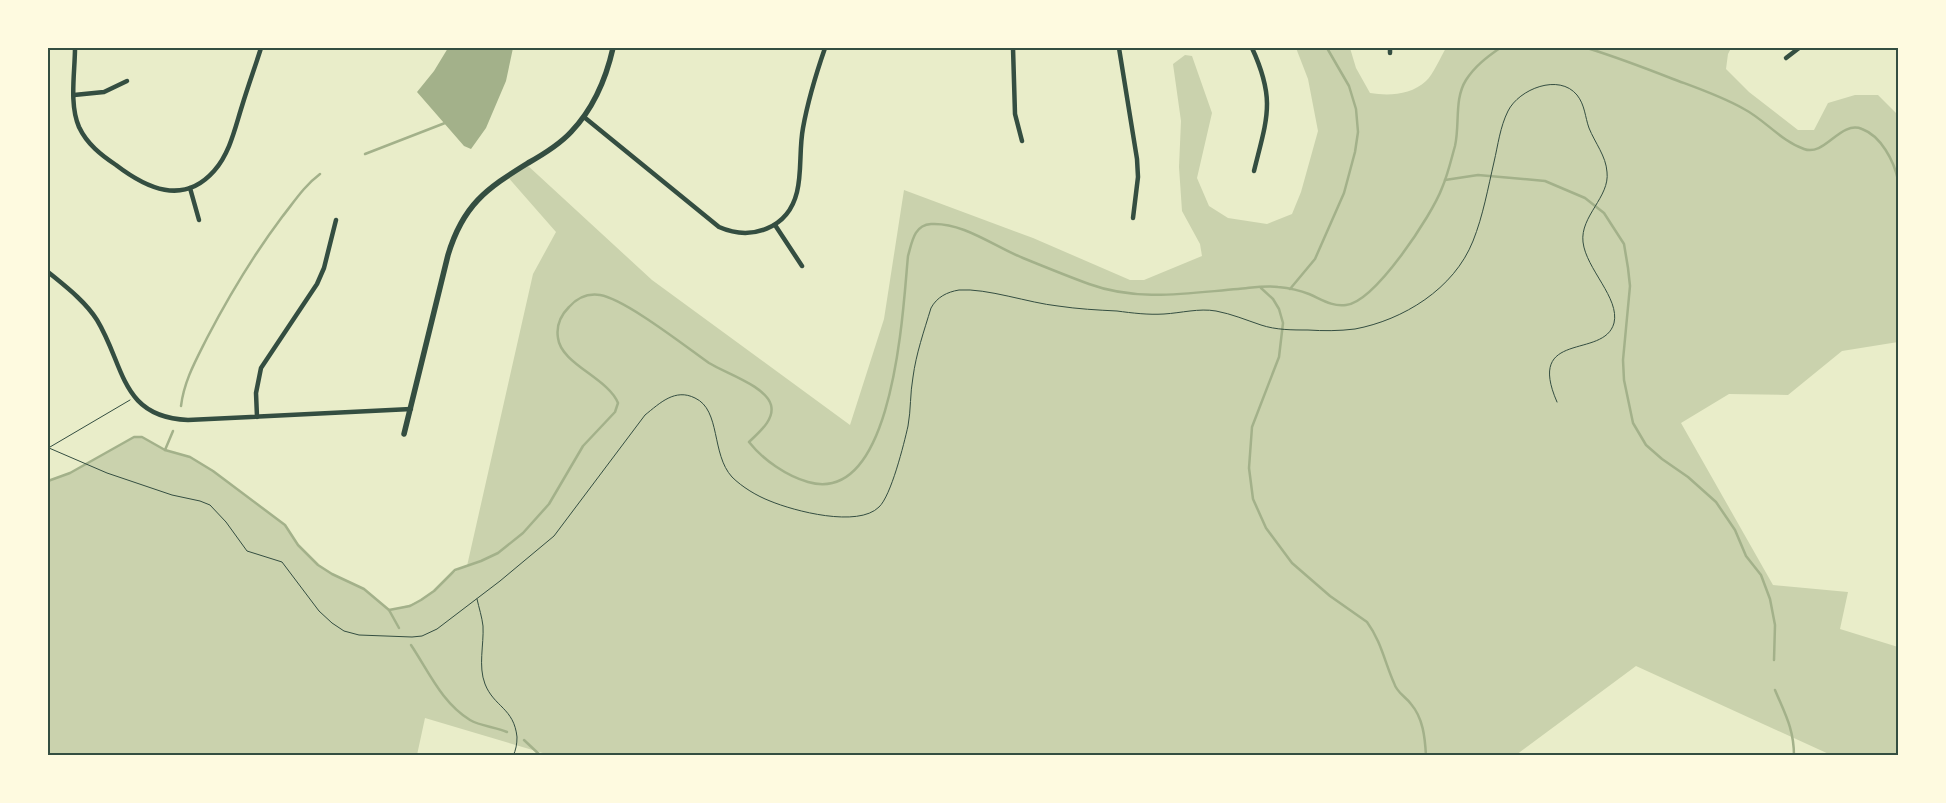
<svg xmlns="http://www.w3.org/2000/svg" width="1946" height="803" font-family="Cabin,sans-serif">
<rect width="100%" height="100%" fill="#e9edc9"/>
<path fill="#cad2ad" d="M1296 48H1350L1356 68 1370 93C1389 96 1411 95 1426 81 1433 75 1441 56 1446 48H1731L1728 54 1726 69 1749 92 1798 130H1814L1828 103 1855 95H1878L1898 115V342L1842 351 1788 395 1729 394 1681 423 1773 585 1848 592 1840 629 1898 647V755H1831L1636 666 1516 755 553 756 425 718 417 755H48V481L70 473 134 437H142L165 450 190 457 213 471 285 525 298 545 318 565 332 574 364 589 389 610C406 606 419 603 433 592 447 581 450 572 467 566L533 274 556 232 507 176 526 164 652 280 850 425 884 319 904 190 1033 238 1130 280H1144L1202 256 1200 244 1182 211 1179 167 1181 121 1173 64 1185 55 1192 56 1212 113 1197 178 1209 206 1228 218 1267 224 1292 214 1301 192 1318 131 1308 79Z"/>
<polygon fill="#a3b18a" points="448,48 513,48 506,81 486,128 471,149 464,146 417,92 434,71"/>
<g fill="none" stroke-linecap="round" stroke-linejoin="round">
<g stroke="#a3b18a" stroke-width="2.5">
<path d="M1587 48C1616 57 1645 68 1673 79 1697 88 1721 96 1744 109 1765 120 1781 141 1804 149 1825 157 1840 120 1862 129 1881 136 1894 161 1898 180"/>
<polyline points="365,154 445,123"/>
<polyline points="1445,180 1478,175 1545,181 1585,198 1604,213 1624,244 1628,268 1630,286 1623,360 1624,380 1633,423 1646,445 1662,459 1688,477 1716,502 1735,530 1746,556 1761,575 1770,599 1775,625 1774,660"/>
<path d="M1261 288 1273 299 1279 309 1283 323 1279 357 1252 427 1249 468 1253 499 1266 528 1292 563 1330 596 1367 622C1381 641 1385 663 1394 683 1397 693 1405 696 1411 704 1423 718 1425 737 1426 756"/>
<polyline points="1290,289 1315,259 1344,193 1355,152 1358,132 1356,109 1349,86 1327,48"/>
<path d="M181 406C184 381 196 360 207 338 230 294 252 257 282 217 294 202 304 186 320 174"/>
<polyline points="165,450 173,431"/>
<polyline points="48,481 70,473 134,437 142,437 165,450 190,457 213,471 285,525 298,545 318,565 332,574 364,589 389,610 399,628"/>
<path d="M389 610 410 606 421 600 434 591 455 570 481 561 498 553 523 533 549 504 583 446 615 412 618 403C608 378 561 364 558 338 556 326 561 315 569 307 577 298 587 293 600 295 625 299 685 346 709 363 725 373 766 386 771 405 775 420 758 433 749 442 763 460 787 476 808 482 895 507 903 306 908 256 912 242 914 225 931 224 963 222 995 247 1023 258 1045 267 1067 276 1089 284 1138 302 1188 293 1238 289 1251 288 1265 285 1278 287 1288 288 1299 290 1309 294 1321 299 1332 307 1346 305 1375 302 1432 215 1442 188 1448 174 1451 160 1455 146 1460 124 1454 99 1466 80 1475 66 1487 57 1500 48"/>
<path d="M411 645C429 672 442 703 470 720 480 726 495 727 507 732"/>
<path d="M1775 690C1785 714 1794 729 1794 756"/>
<polyline points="524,740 541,756"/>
</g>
<g stroke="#344e41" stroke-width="1">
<polyline points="50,447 130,400"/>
<path d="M48 449 49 448 107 473 172 495 200 501 210 505 226 522 247 551 282 562 319 611 332 623 344 631 359 635 412 637 422 636 437 629 500 581 554 536 645 415C660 403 675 388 695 398 721 410 711 454 732 477 742 487 757 496 770 501 794 511 858 528 879 507 891 496 904 444 908 426 911 410 910 393 913 377 916 354 924 331 931 308 937 297 947 292 959 290 987 288 1029 303 1058 306 1078 309 1097 310 1117 311 1132 313 1148 315 1164 314 1181 313 1199 308 1216 311 1232 314 1246 320 1261 325 1276 330 1292 330 1308 330 1323 331 1339 331 1355 329 1403 320 1454 289 1473 241 1483 216 1488 188 1494 162 1498 145 1500 127 1508 111 1519 89 1559 73 1577 95 1585 105 1585 117 1589 128 1595 143 1606 156 1607 172 1610 197 1580 216 1583 242 1586 269 1620 298 1614 323 1604 360 1525 329 1557 402"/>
<path d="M477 599C479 608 482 617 483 626 484 645 478 666 485 684 494 707 514 708 517 737 517 744 516 750 513 756"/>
</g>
<g stroke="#344e41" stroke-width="4.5">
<path d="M75 48C75 72 69 104 79 127 87 144 101 155 116 165 146 188 183 206 214 171 230 153 235 128 242 106 248 86 255 67 261 48"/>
<polyline points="1013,48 1015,114 1022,141"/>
<polyline points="1119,48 1137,159 1138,177 1133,218"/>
<path d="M1252 48C1276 100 1267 118 1254 171"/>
<polyline points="1390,48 1390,53"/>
<polyline points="1786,58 1799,48"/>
<polyline points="74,95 104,92 127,81"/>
<path d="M584 117 719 227C751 241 788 229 797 192 802 172 799 149 803 128 808 100 816 74 825 48"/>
<polyline points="190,188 199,220"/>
<polyline points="775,225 802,266"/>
<path d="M48 272C65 286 85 301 97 320 125 366 120 417 188 420L411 409"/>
<polyline points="257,417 256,393 261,368 317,284 324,268 336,220"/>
</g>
<path stroke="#344e41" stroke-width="5.5" d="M404 434 448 255C463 205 486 189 528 163 544 154 559 145 571 132 594 108 606 79 613 48"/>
</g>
<rect width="1946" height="803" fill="none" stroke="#fefae0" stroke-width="98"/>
<rect x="49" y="49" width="1848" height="705" fill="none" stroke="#344e41" stroke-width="2"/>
</svg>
